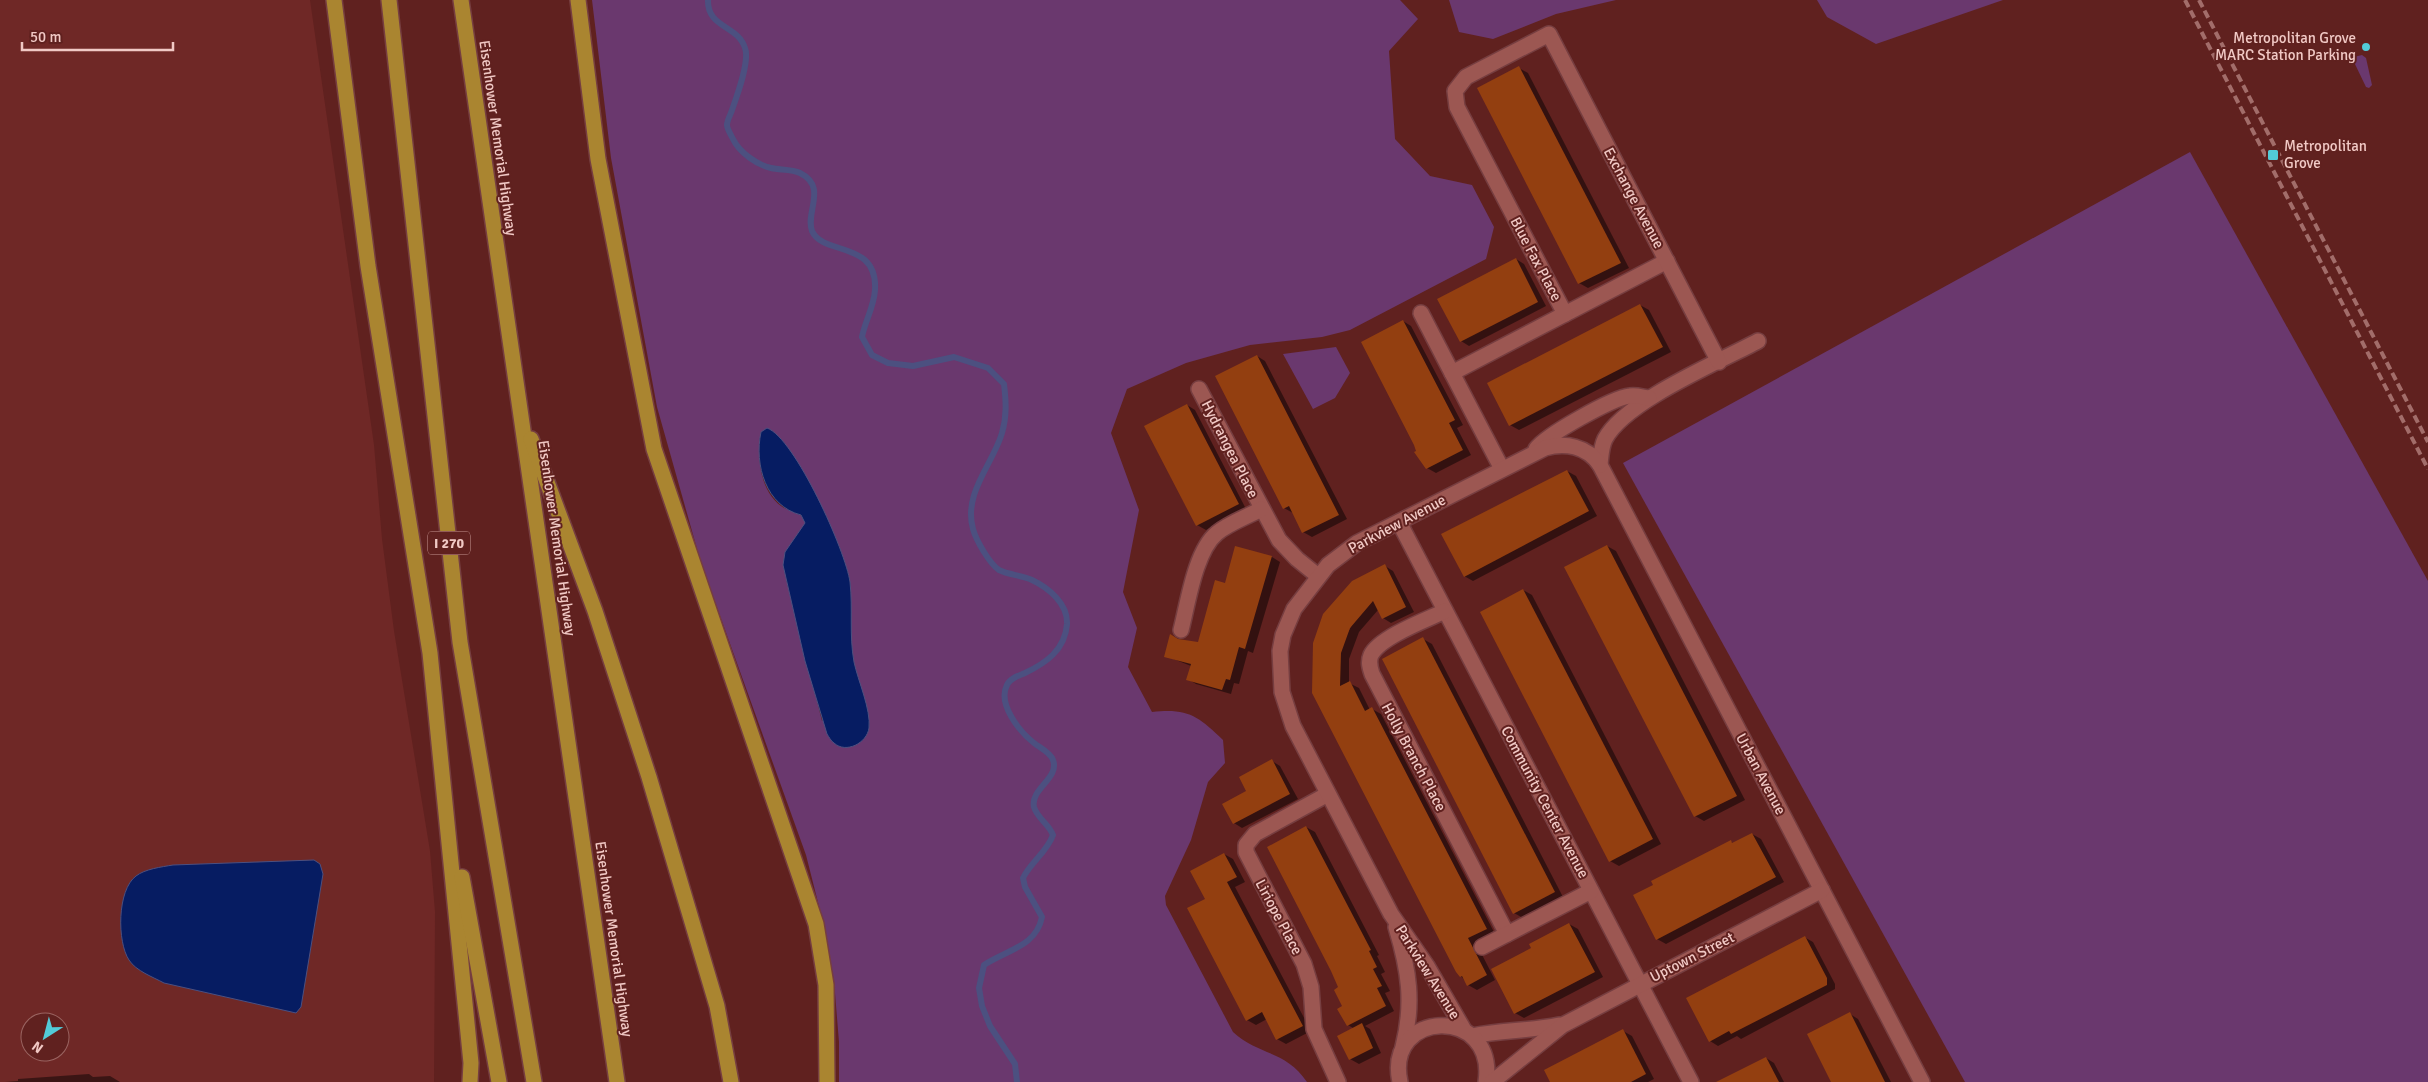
<svg xmlns="http://www.w3.org/2000/svg" width="2428" height="1082" font-family="Signika,sans-serif">
<rect width="100%" height="100%" fill="#60211f"/>
<path fill="#6f2826" fill-rule="evenodd" d="M0 0H310L374 445 382 539 394 631 430 851 435 912 434 1082H0ZM30 1022H60V1052H30Z"/>
<g fill="#6a386e" fill-rule="evenodd">
<path d="M592 0H1400L1418 19 1389 51 1395 139 1430 176 1472 185 1494 227 1486 259 1350 330 1322 337 1250 345 1186 363 1127 389 1111 433 1139 510 1123 592 1137 628 1128 667 1152 712C1188 708 1198 716 1223 740L1225 763 1208 782 1191 840 1165 896 1166 905 1233 1032C1257 1055 1286 1050 1307 1082H839V1042L834 981 824 926 806 855 701 563 657 407 611 158ZM767 429C792 437 847 554 850 583 851 599 850 616 850 632 851 650 855 668 859 685L822 721 786 579 797 535 806 523 805 519C799 512 788 511 781 506 760 491 756 455 761 432Z"/>
<polygon points="1449,0 1616,0 1556,14 1493,39 1459,32"/>
<polygon points="1817,0 2003,0 1876,44 1827,17"/>
<polygon points="2362,55 2366,58 2372,85 2369,88 2366,87 2353,60 2354,57"/>
<polygon points="2190,152 2428,581 2428,1082 1965,1082 1623,463"/>
<polygon points="1336,347 1350,373 1335,398 1313,409 1283,354"/>
</g>
<g fill="#061c62" stroke="#4c5080">
<path d="M767 428C795 438 846 552 850 582 853 609 849 635 854 662 858 681 871 709 869 728 867 743 846 754 834 743 831 741 829 737 827 734L805 661 783 565 785 552 805 523 801 515C766 506 754 465 761 432Z"/>
<path d="M314 860 320 864 323 874 301 1007 296 1013 164 983C153 977 136 971 129 960 117 942 117 890 136 876 145 869 161 867 173 865Z"/>
</g>
<g fill="#0007">
<polygon points="1519,68 1528,73 1629,268 1588,288 1579,283"/>
<polygon points="1516,259 1524,264 1546,306 1469,346 1461,341"/>
<polygon points="1640,305 1649,310 1671,352 1519,430 1510,425"/>
<polygon points="1403,321 1411,326 1463,425 1457,428 1471,455 1436,473 1427,468 1418,451"/>
<polygon points="1257,356 1265,361 1347,519 1312,537 1303,532 1293,513 1284,508"/>
<polygon points="1187,405 1195,410 1246,509 1206,530 1197,525"/>
<polygon points="1567,471 1576,476 1597,516 1473,581 1464,576"/>
<polygon points="1607,546 1616,551 1745,800 1704,821 1695,816 1566,568"/>
<polygon points="1236,547 1272,557 1280,562 1253,653 1248,651 1239,684 1234,683 1231,694 1196,684 1188,679 1191,666 1166,656 1178,640 1198,644 1226,585"/>
<polygon points="1385,566 1393,571 1414,612 1391,623 1383,618 1378,610 1359,632 1349,659 1349,683 1359,688 1370,710 1372,709 1381,714 1495,934 1476,943 1495,980 1477,990 1468,985 1461,976 1314,693"/>
<polygon points="1523,590 1532,595 1661,844 1619,866 1610,861"/>
<polygon points="1423,639 1432,644 1563,897 1523,918 1514,913"/>
<polygon points="1272,761 1280,766 1298,799 1242,828 1234,823 1248,792"/>
<polygon points="1306,827 1315,832 1379,955 1377,956 1385,972 1381,974 1390,991 1385,993 1394,1011 1365,1026 1370,1029 1381,1053 1359,1064 1350,1059 1353,1028 1348,1025"/>
<polygon points="1752,834 1761,839 1784,882 1666,944 1657,939 1731,842 1734,844"/>
<polygon points="1224,854 1233,859 1245,882 1235,887 1311,1031 1286,1044 1277,1039 1267,1019 1256,1025 1247,1020 1207,900"/>
<polygon points="1569,924 1578,929 1603,977 1524,1018 1515,1013 1532,949"/>
<polygon points="1804,937 1813,942 1835,984 1835,989 1741,1039 1737,1036 1718,1046 1710,1041"/>
<polygon points="1850,1014 1858,1019 1891,1082 1833,1082"/>
<polygon points="1623,1031 1632,1036 1654,1079 1648,1082 1551,1082"/>
<polygon points="1766,1058 1774,1063 1784,1082 1726,1082"/>
<polygon points="89,1074 93,1077 110,1076 120,1082 5,1082 18,1081 18,1079"/>
</g>
<g fill="none" stroke-linecap="round" stroke-linejoin="round">
<path stroke="#4c5080" stroke-width="6" d="M708 0C707 28 738 25 745 48 750 61 737 96 732 110 731 114 727 120 727 125 727 129 731 135 733 139 739 152 757 165 771 168 780 170 792 169 800 173 828 187 805 212 812 231 823 256 878 240 875 290 874 307 865 321 862 337L872 355 888 363 913 366 954 357 988 368 1004 384C1006 401 1007 416 1002 433 993 464 963 493 973 529 976 540 989 563 999 570 1009 575 1021 575 1032 580 1049 588 1068 604 1067 624 1065 650 1046 663 1025 673 1018 676 1010 678 1007 685 997 704 1020 732 1034 743 1040 748 1050 752 1053 760 1060 778 1030 789 1034 807 1037 818 1049 824 1053 835 1047 852 1031 862 1023 878L1025 887 1042 917C1036 947 1006 950 984 965L979 988 982 1006 990 1026 1015 1064 1017 1082"/>
</g>
<g fill="#933f10">
<polygon points="1519,66 1621,263 1578,284 1477,88"/>
<polygon points="1516,258 1538,302 1460,342 1437,299"/>
<polygon points="1640,304 1663,347 1509,426 1487,383"/>
<polygon points="1403,320 1455,420 1449,423 1463,450 1426,469 1414,452 1416,451 1414,445 1361,342"/>
<polygon points="1257,355 1339,515 1302,533 1289,506 1283,509 1215,376"/>
<polygon points="1187,404 1239,504 1196,526 1144,426"/>
<polygon points="1567,470 1589,511 1464,577 1441,534"/>
<polygon points="1607,545 1737,796 1694,817 1564,567"/>
<polygon points="1235,546 1272,556 1245,649 1239,647 1230,680 1226,679 1222,690 1186,680 1191,664 1164,657 1170,634 1178,639 1198,642 1215,580 1225,583"/>
<polygon points="1385,564 1406,607 1382,619 1373,601 1350,628 1341,653 1340,686 1350,681 1365,711 1372,707 1487,929 1468,938 1487,975 1467,986 1462,976 1460,977 1456,972 1312,693 1313,643 1323,614 1352,581"/>
<polygon points="1523,589 1653,839 1609,862 1480,612"/>
<polygon points="1423,637 1555,892 1513,914 1382,659"/>
<polygon points="1272,759 1290,794 1233,824 1222,804 1246,791 1239,777"/>
<polygon points="1306,826 1371,950 1369,951 1377,967 1373,969 1382,986 1377,988 1386,1006 1347,1026 1337,1009 1342,1006 1334,990 1338,987 1331,971 1267,847"/>
<polygon points="1752,833 1776,877 1656,940 1633,895 1653,885 1651,881 1731,840 1732,843"/>
<polygon points="1224,853 1237,877 1227,882 1303,1026 1276,1040 1262,1012 1246,1021 1187,908 1205,899 1190,871"/>
<polygon points="1569,923 1595,972 1514,1014 1491,969 1531,948 1529,944"/>
<polygon points="1805,936 1827,978 1827,985 1731,1034 1729,1031 1709,1042 1686,998"/>
<polygon points="1850,1012 1885,1082 1831,1082 1807,1034"/>
<polygon points="1362,1023 1373,1048 1349,1060 1337,1036"/>
<polygon points="1623,1029 1646,1074 1631,1082 1550,1082 1544,1070"/>
<polygon points="1766,1057 1779,1082 1716,1082"/>
</g>
<g fill="none" stroke-linecap="round" stroke-linejoin="round">
<g stroke="#763e40" stroke-width="18">
<g id="street">
<polyline points="1421,313 1452,373"/>
<polyline points="1565,314 1667,261"/>
<path d="M1758 341C1719 362 1625 401 1605 439 1601 447 1601 456 1600 465L1922 1082"/>
<polyline points="1199,389 1279,540 1297,559 1318,576"/>
<path d="M1536 449C1546 435 1612 398 1630 396 1636 395 1642 397 1649 398"/>
<polyline points="1502,469 1452,373 1565,314 1457,107 1455,91 1466,77 1549,34 1719,362"/>
<polyline points="1399,522 1691,1082"/>
<path d="M1445 611C1426 620 1380 637 1371 655 1368 662 1370 668 1372 674L1507 934"/>
<path d="M1181 630C1188 603 1195 551 1217 533 1229 523 1247 517 1261 509"/>
<polyline points="1328,794 1255,834 1246,845 1246,852 1304,964 1311,987 1314,1029 1338,1082"/>
<path d="M1396 927C1409 970 1414 1003 1403 1047"/>
<polyline points="1482,947 1591,891"/>
<path d="M1464 1030 1427 966 1391 914 1293 726 1282 692 1280 651 1283 635 1294 609 1328 565 1357 543 1545 448C1565 442 1587 446 1600 465"/>
<path d="M1472 1036C1501 1030 1530 1031 1559 1025"/>
<path d="M1400 1082C1384 1009 1497 1005 1486 1082"/>
<polyline points="1492,1082 1563,1025 1822,890"/>
</g>
</g>
<g stroke="#763e40" stroke-width="18">
<g id="highway">
<polyline points="334,0 368,266 430,653 471,1063 470,1082"/>
<polyline points="389,0 460,642 534,1082"/>
<polyline points="461,0 617,1082"/>
<polyline points="578,0 598,159 654,449 816,924 826,985 827,1082"/>
<polyline points="531,439 595,611 649,777 717,1006 731,1082"/>
<polyline points="462,877 499,1082"/>
</g>
</g>
<use href="#street" stroke="#9c5752" stroke-width="15"/>
<use href="#highway" stroke="#aa8530" stroke-width="15"/>
<g stroke="#a26d6a" stroke-width="4" stroke-dasharray="8 4" stroke-linecap="butt">
<polyline points="2185,0 2428,469"/>
<polyline points="2199,0 2428,442"/>
</g>
</g>
<g fill="#52cbd8" stroke="#60211f" stroke-width="2">
<circle cx="2366" cy="47" r="5"/>
<rect x="2267" y="149" width="12" height="12" rx="2.5"/>
</g>
<g text-anchor="middle" stroke-width="4" stroke-linejoin="round" paint-order="stroke">
<rect fill="#60211f" stroke="#c69793" stroke-width="1" x="428" y="531.5" width="42" height="23" rx="4"/>
<g font-size="14" font-weight="bold" fill="#f1c9c5">
<text x="449" y="548">I 270</text>
</g>
<g font-size="15" fill="#f1c9c5" stroke="#60211f" text-anchor="end">
<text x="2356" y="43">Metropolitan Grove<tspan x="2356" dy="17">MARC Station Parking</tspan></text>
<text x="2284" y="151" text-anchor="start">Metropolitan<tspan x="2284" dy="17">Grove</tspan></text>
</g>
<g font-size="15" fill="#f1c9c5" stroke="#60211f">
<text transform="translate(498 138) rotate(82)" y="5">Eisenhower Memorial Highway</text>
<text transform="translate(1634 198) rotate(62)" y="5">Exchange Avenue</text>
<text transform="translate(1536 259) rotate(62)" y="5">Blue Fax Place</text>
<text transform="translate(1230 449) rotate(63)" y="5">Hydrangea Place</text>
<text transform="translate(1397 524) rotate(-28)" y="5">Parkview Avenue</text>
<text transform="translate(557 538) rotate(82)" y="5">Eisenhower Memorial Highway</text>
<text transform="translate(1414 757) rotate(62)" y="5">Holly Branch Place</text>
<text transform="translate(1761 774) rotate(62)" y="5">Urban Avenue</text>
<text transform="translate(1545 802) rotate(62)" y="5">Community Center Avenue</text>
<text transform="translate(1279 917) rotate(62)" y="5">Liriope Place</text>
<text transform="translate(614 939) rotate(82)" y="5">Eisenhower Memorial Highway</text>
<text transform="translate(1692 957) rotate(-27)" y="5">Uptown Street</text>
<text transform="translate(1428 972) rotate(58)" y="5">Parkview Avenue</text>
</g>
</g>
<g transform="translate(45 1037) rotate(216)"><circle r="24" fill="#60211f" stroke="#9a6461"/>
<path d="M0-4L9 19L0 12L-9 19Z" fill="#52cbd8"/>
<text y="-8" font-size="14" font-weight="bold" text-anchor="middle" fill="#f1c9c5">N</text>
</g>
<path d="M22 42v8h151v-8" fill="none" stroke="#f1c9c5" stroke-width="2.5"/>
<text x="30" y="42" font-size="15" fill="#f1c9c5" stroke="#60211f" stroke-width="4" paint-order="stroke">50 m</text>
</svg>
